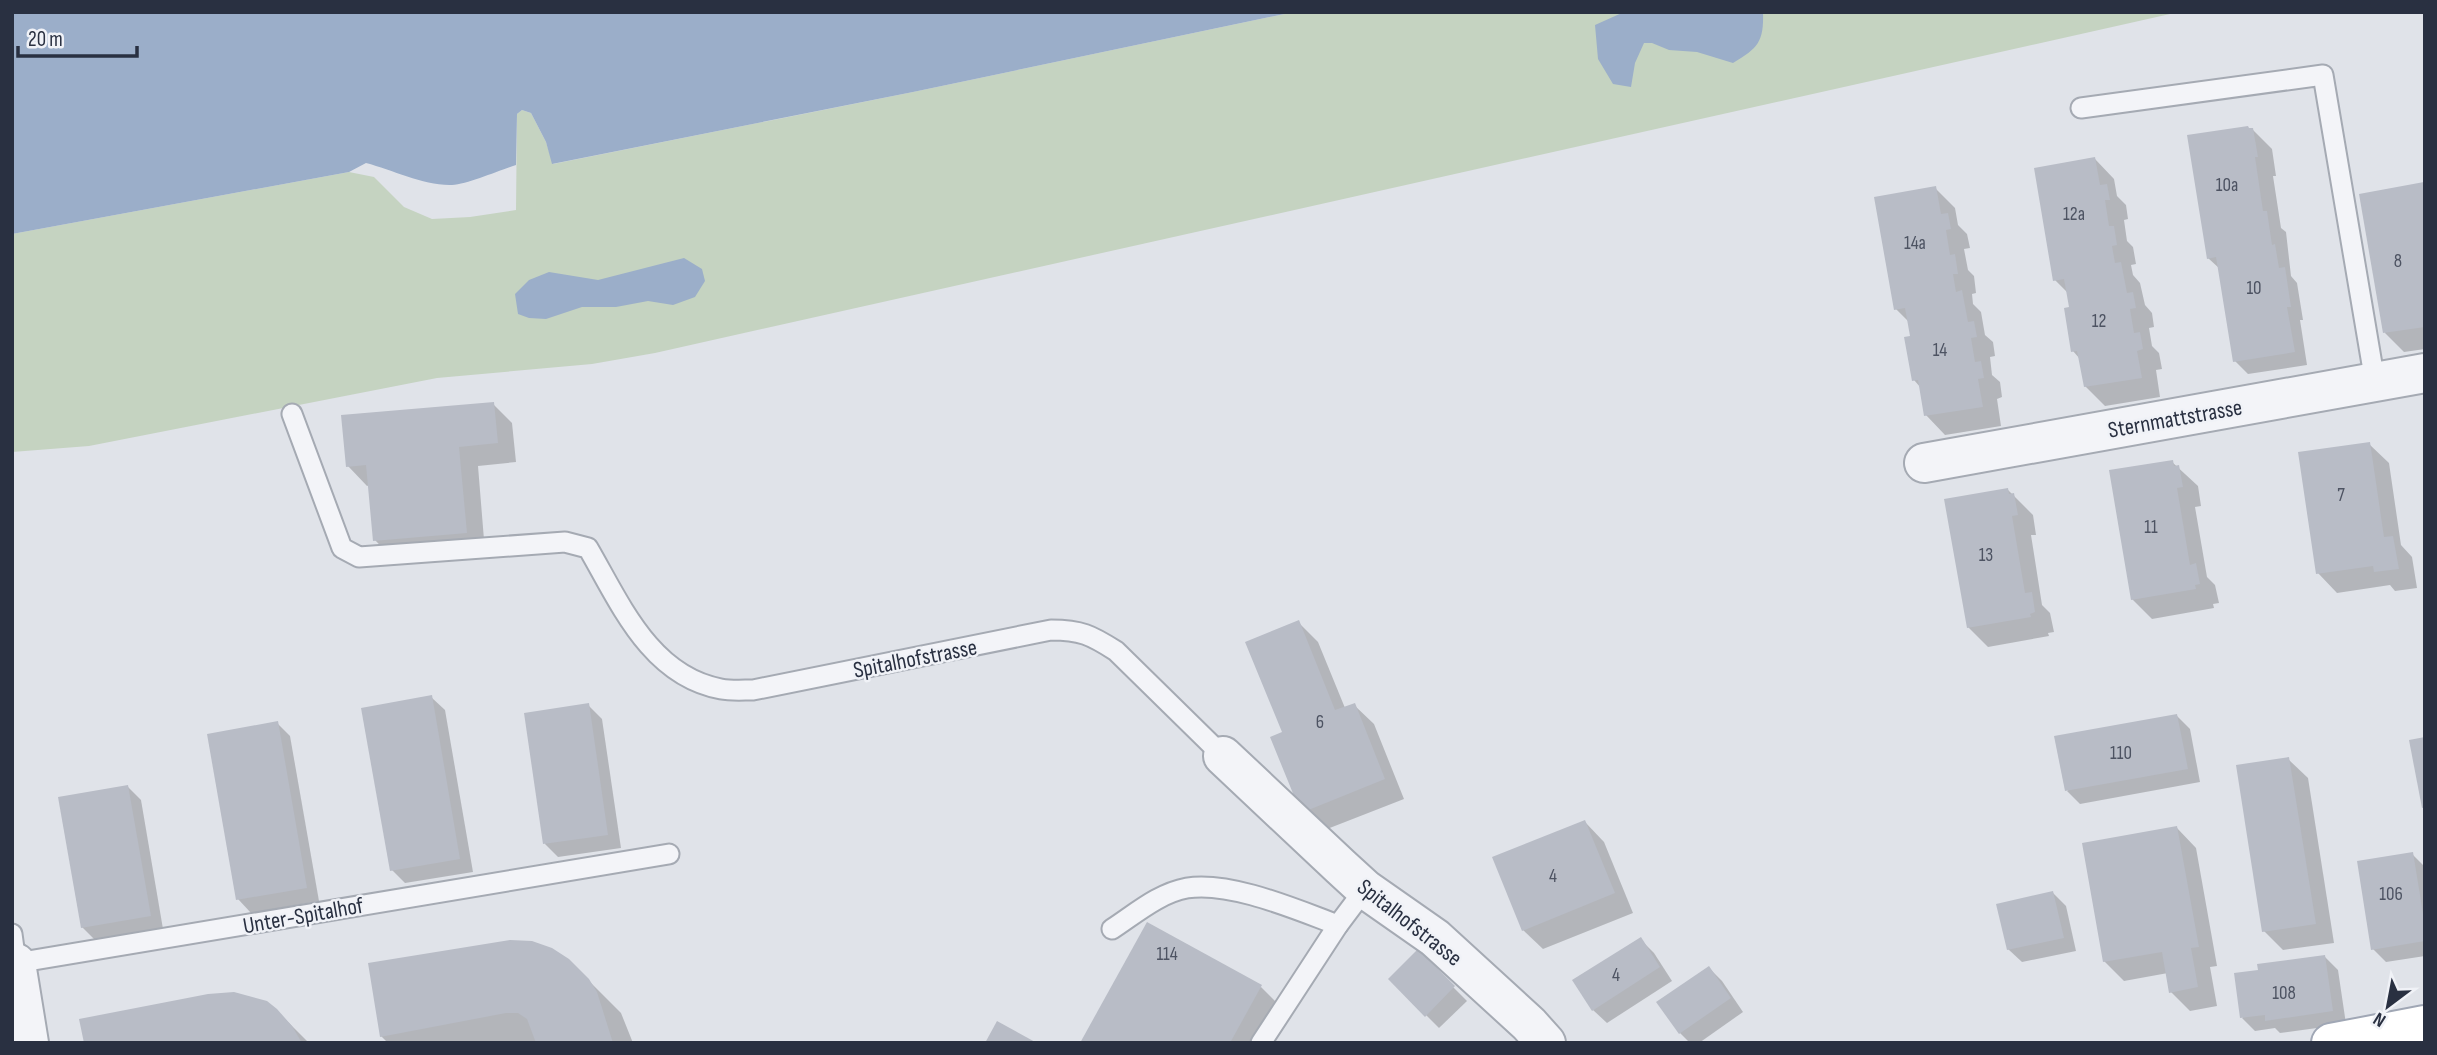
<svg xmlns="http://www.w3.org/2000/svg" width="2437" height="1055" font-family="'Sofia Sans Condensed',sans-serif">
<rect width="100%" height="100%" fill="#e0e3e9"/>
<polygon fill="#c5d3c1" points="1294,12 2179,12 655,353 592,364 437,378 89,446 12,452 12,234 349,172 374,177 404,207 432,219 470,217 516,210 517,114 522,110 531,113 546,142 553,164 913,92"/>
<g fill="#9baec9">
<path d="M12 12H1294L913 92 552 164 546 142 531 113 522 110 517 114 516 165C500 170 468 184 452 185 424 186 393 170 366 163L349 172 12 234Z"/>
<path d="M1624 12 1658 14 1662 12H1763C1764 42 1758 48 1733 63L1697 52 1669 50 1652 43H1644L1635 63 1631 87 1613 84 1598 59 1595 25Z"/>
<polygon points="684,258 702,269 705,281 695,297 673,305 648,301 616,307 582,307 546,319 529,318 518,314 515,294 529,280 549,272 598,280"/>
</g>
<g fill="#0003">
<polygon points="2252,129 2272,149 2276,176 2273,176 2281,228 2286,232 2291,276 2297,283 2303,320 2300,320 2307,365 2248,374 2235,361 2220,269 2208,258"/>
<polygon points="2095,159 2114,179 2117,196 2126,205 2128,219 2124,220 2127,241 2133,247 2136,264 2131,265 2133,275 2140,283 2145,305 2152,313 2154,327 2149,328 2152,346 2159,353 2162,369 2156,370 2160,397 2105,406 2085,386 2080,359 2073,351 2069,294 2055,280"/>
<polygon points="2424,184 2425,349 2404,352 2385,333"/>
<polygon points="1935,188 1955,208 1958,225 1967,234 1970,248 1964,249 1968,270 1974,276 1976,293 1972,294 1973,304 1981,312 1985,335 1993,342 1995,356 1990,357 1992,375 2000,382 2002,397 1997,399 2001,426 1945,435 1926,415 1921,388 1914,380 1910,323 1896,309"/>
<polygon points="493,404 512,423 516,462 478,466 485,552 394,560 375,540 370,485 367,486 348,466"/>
<polygon points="2369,444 2389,463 2401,545 2412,557 2417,588 2395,591 2390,585 2337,593 2318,573"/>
<polygon points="2172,462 2198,486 2201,506 2195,507 2207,577 2215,585 2219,603 2213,604 2214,608 2152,619 2132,599"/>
<polygon points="2008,490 2033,515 2036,535 2031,535 2042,605 2050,613 2054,632 2048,633 2049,636 1988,647 1968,627"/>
<polygon points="1298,622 1318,642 1345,708 1354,705 1374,724 1404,799 1322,831 1303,812"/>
<polygon points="431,697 445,710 473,872 405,883 392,870"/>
<polygon points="588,705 602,719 621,848 558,857 545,844"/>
<polygon points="2177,716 2190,729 2200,782 2080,804 2067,791"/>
<polygon points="277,723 290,736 319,901 251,913 238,899"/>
<polygon points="2288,759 2308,778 2334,943 2283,950 2264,931"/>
<polygon points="128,787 141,800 163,929 96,941 82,927"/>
<polygon points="1585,822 1604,842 1633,913 1543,949 1523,930"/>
<polygon points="2177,828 2196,848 2217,966 2210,967 2217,1006 2190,1011 2171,992 2168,973 2124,981 2104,961"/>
<polygon points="2412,854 2425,867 2425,956 2386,962 2373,949"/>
<polygon points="2053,893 2066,906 2076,951 2022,962 2008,949"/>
<polygon points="1640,939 1654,953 1672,981 1607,1023 1593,1010"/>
<polygon points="1418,952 1467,1001 1439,1028 1390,979"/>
<polygon points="2325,957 2338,970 2346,1024 2280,1033 2275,1028 2255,1031 2242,1018"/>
<polygon points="1709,968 1722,981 1743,1012 1699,1043 1690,1043 1680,1033"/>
<polygon points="588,980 621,1013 633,1043 388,1043 381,1036"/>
<polygon points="1261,987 1285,1011 1268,1043 1082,1043"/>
<polygon points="276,1010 309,1043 86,1043"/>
</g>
<g fill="#b8bcc6">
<polygon points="2248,126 2249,128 2253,128 2258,157 2255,157 2263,211 2267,211 2272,245 2275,244 2279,268 2285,267 2291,307 2287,307 2295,352 2233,362 2216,257 2207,259 2187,135"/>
<polygon points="2095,157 2100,185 2107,184 2110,200 2105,200 2109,226 2114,226 2117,245 2112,246 2115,263 2121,262 2127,293 2133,292 2136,308 2130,309 2134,333 2140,332 2143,349 2137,351 2142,378 2084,387 2077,351 2071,352 2064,308 2069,307 2064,279 2053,281 2034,168"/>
<polygon points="2424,182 2425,327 2383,333 2359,194"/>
<polygon points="1936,186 1941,214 1948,213 1951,229 1946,230 1950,255 1955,254 1958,274 1953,274 1956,292 1962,290 1968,322 1974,321 1977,337 1971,338 1975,362 1981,361 1984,378 1978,379 1983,407 1924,416 1918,380 1912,381 1904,337 1910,336 1905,308 1894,310 1874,197"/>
<polygon points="494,402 498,443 459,447 467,533 373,541 366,465 346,467 341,415"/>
<polygon points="2370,442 2384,537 2393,536 2399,569 2374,572 2373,566 2316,574 2298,452"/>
<polygon points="2173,460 2174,466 2179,465 2183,487 2177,488 2190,565 2196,563 2200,584 2195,585 2196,589 2131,600 2109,470"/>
<polygon points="2008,488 2009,494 2014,493 2018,515 2012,516 2025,593 2032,592 2035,612 2030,614 2031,617 1967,628 1944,499"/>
<polygon points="1299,620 1335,710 1355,703 1385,779 1301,813 1270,737 1282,732 1245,642"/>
<polygon points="432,695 460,859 390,871 361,708"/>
<polygon points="589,703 608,835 543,844 524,713"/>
<polygon points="2177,714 2188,769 2065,791 2054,736"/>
<polygon points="278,721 307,888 236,900 207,734"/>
<polygon points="2425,737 2425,807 2422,808 2409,740"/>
<polygon points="2289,757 2316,924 2262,932 2236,765"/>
<polygon points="128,785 151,916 81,928 58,797"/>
<polygon points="1585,820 1615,893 1522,931 1492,857"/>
<polygon points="2177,826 2199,947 2191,948 2198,987 2169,993 2162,952 2103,962 2082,843"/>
<polygon points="2413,852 2425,926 2425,941 2371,950 2357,861"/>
<polygon points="2053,891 2064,938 2007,950 1996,904"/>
<polygon points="1147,922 1262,985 1230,1043 1080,1043"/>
<polygon points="1641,937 1660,967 1592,1011 1572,980"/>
<polygon points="510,940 532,941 552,948 569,959 589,979 597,992 613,1043 536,1043 527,1019 518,1013 506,1013 380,1037 368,963"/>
<polygon points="1418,949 1455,986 1425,1017 1388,979"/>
<polygon points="2325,955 2333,1011 2265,1021 2265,1015 2240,1018 2234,973 2258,970 2257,964"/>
<polygon points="1709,966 1731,998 1679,1034 1656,1002"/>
<polygon points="234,992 267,1001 277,1009 292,1026 302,1043 84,1043 79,1019 208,994"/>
<polygon points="997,1021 1037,1043 985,1043"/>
</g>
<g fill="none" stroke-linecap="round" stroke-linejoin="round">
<g stroke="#a5aab3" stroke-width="23">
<g id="lane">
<polyline points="2081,108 2323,75 2375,382"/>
<path d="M292 414 342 548 359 557 565 542 588 548C620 603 650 676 721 689 731 691 743 690 753 690L1051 630C1081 630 1091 635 1116 651L1223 756"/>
<path d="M1112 929C1135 914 1159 893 1187 888 1231 881 1297 910 1338 925"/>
<polyline points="12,934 16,963 669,854"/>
<polyline points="1261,1043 1338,925 1365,889"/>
</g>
</g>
<g stroke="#a5aab3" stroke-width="42">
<g id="street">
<polyline points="1924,463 2425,373"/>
<polyline points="1223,756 1341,867 1365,889 1435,938 1529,1024 1546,1043"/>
<polyline points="16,963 29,1043"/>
</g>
</g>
<g stroke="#a0a7b5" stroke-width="42">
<polyline id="primary" points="2331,1043 2425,1025"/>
</g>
<use href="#lane" stroke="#f3f4f8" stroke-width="19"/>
<use href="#street" stroke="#f3f4f8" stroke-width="38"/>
<use href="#primary" stroke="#fff" stroke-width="38"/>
</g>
<g text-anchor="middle" stroke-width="5" stroke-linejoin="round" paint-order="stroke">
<g font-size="19" fill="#4d5362">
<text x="2227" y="191">10a</text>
<text x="2074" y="220">12a</text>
<text x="1915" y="249">14a</text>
<text x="2398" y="267">8</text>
<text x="2254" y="294">10</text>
<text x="2099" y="327">12</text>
<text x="1940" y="356">14</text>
<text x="2341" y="501">7</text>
<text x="2151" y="533">11</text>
<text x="1986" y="561">13</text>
<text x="1320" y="728">6</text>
<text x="2121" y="759">110</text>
<text x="1553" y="882">4</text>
<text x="2391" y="900">106</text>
<text x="1167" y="960">114</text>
<text x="1616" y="981">4</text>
<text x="2284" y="999">108</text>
</g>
<g font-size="23" fill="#293041" stroke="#f0f2f7">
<text transform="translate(2175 418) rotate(-10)" y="8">Sternmattstrasse</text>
<text transform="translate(915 658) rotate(-11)" y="8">Spitalhofstrasse</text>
<text transform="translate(303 915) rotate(-10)" y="8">Unter-Spitalhof</text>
<text transform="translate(1410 922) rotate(38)" y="8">Spitalhofstrasse</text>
</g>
</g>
<rect width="2437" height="1055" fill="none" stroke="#293041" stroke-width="28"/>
<g transform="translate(2388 1006) rotate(212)" stroke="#f0f2f7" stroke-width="5" paint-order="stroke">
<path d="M0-5L12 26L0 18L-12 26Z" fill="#293041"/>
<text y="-10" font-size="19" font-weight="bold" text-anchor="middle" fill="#293041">N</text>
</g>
<path d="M18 46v10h119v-10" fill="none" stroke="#293041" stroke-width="3.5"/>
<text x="28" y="46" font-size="21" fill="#293041" stroke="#f0f2f7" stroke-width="5" paint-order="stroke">20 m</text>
</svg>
